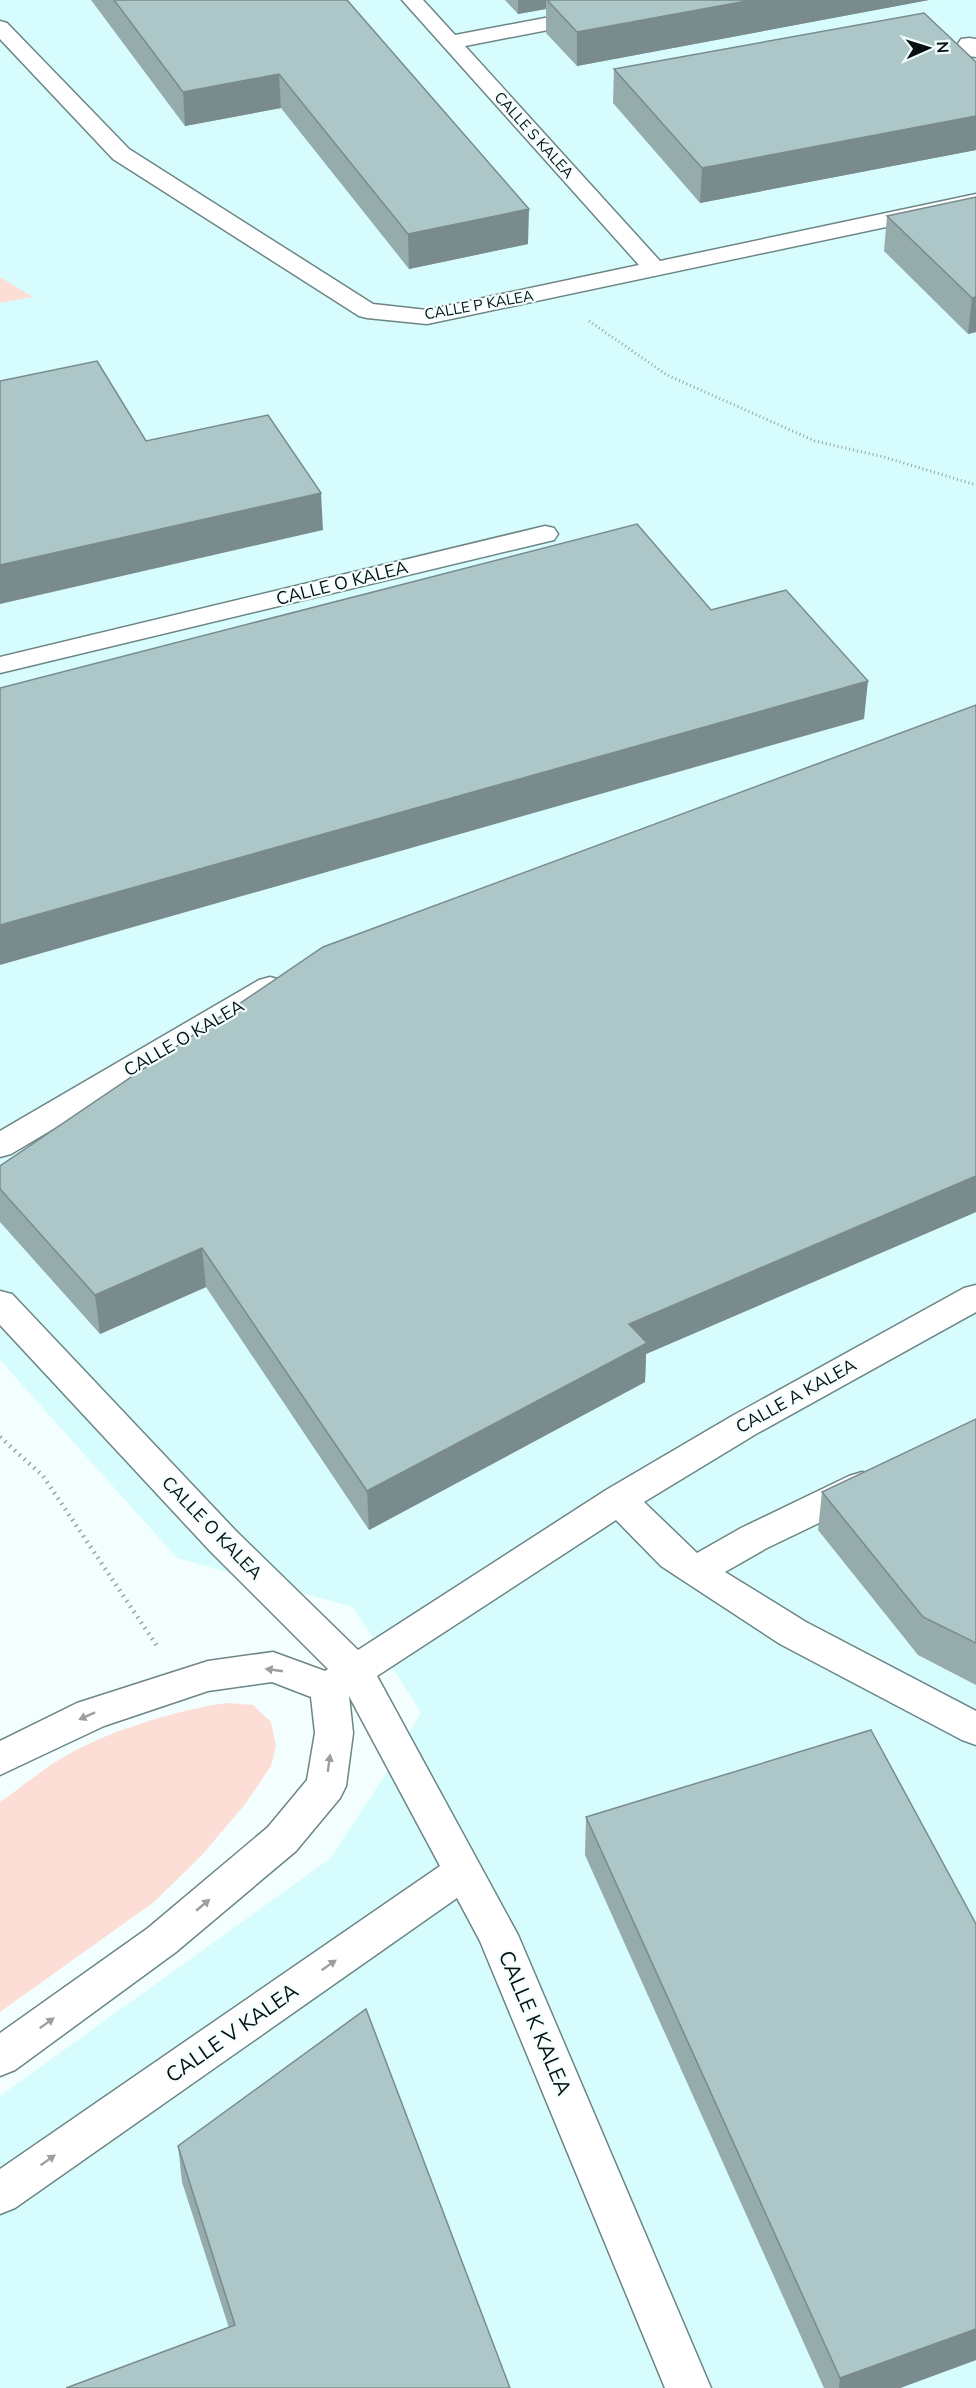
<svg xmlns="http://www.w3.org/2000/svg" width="976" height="2388" font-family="'Nunito Sans',sans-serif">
<rect width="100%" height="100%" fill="#f3fefe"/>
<polygon fill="#d7fcfd" points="0,0 976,0 976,2388 0,2388 0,2096 331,1858 389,1769 421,1712 353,1607 177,1558 0,1360"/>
<g fill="#fdded7">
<polygon points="0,277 33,297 0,303"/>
<path d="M228 1703 253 1705 271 1722 276 1746 271 1766 246 1803 202 1855 154 1902 0 2012V1802C19 1789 37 1774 57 1761 98 1734 178 1709 228 1703Z"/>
</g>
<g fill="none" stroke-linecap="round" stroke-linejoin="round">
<g stroke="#6c8585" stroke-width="3">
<g id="minor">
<polygon points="402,0 423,0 455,35 639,0 682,0 679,4 672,6 465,46 660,261 976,194 976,208 427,324 367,318 359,316 113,159 0,39 0,21 7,23 129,149 373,304 427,310 639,265"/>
<polygon points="969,38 976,39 976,57 968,56 958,44 961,39"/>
<polygon points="545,526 554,528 558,534 554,540 0,673 0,657"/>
<polygon points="270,977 281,980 285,987 281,994 11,1154 0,1157 0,1131 259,980"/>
<polygon points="976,1285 976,1312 756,1434 644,1502 697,1553 741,1528 849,1476 862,1472 875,1476 880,1486 875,1496 767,1548 725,1572 806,1622 976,1711 976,1745 962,1740 780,1644 661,1566 616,1520 377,1676 518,1935 711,2388 665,2388 480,1941 457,1898 15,2208 0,2214 0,2169 440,1866 349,1696 353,1733 346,1786 340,1798 296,1851 176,1952 15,2070 0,2076 0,2033 148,1928 268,1827 307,1780 315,1733 311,1697 272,1682 208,1691 104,1726 0,1775 0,1741 77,1703 208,1661 273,1652 325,1671 328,1669 210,1551 0,1325 0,1291 12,1294 236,1531 358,1650 606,1490 732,1416 964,1288"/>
</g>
</g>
<polyline stroke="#98a3a3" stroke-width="3" stroke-dasharray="1 3" stroke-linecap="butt" points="589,321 667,375 815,441 884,457 976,485"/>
<polyline stroke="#98a3a3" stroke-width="4.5" stroke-dasharray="1.5 5" stroke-linecap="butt" points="0,1437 43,1476 157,1646"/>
<use href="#minor" fill="#fff" fill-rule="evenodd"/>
</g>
<g fill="#95abac">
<polygon points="91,0 347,0 528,244 409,269 281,108 185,126"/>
<polygon points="505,0 929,0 577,66 546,33 546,9 518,14"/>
<polygon points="976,62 976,150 700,203 613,103 614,69"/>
<polygon points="976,197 976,332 968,334 884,251 887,216"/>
<polygon points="976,705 976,1212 646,1354 645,1382 369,1530 206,1287 100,1334 0,1222 0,1166"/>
<polygon points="976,1419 976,1685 918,1655 818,1530 822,1492"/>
<polygon points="586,1817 976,1924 976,2360 900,2388 824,2388 585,1855"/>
<polygon points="178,2146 510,2388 229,2328 182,2182"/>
</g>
<g fill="#798b8c">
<polygon points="518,0 546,0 546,9 518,14"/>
<polygon points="752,0 929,0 577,66 577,32"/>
<polygon points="279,74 281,108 185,126 183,92"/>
<polygon points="976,116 976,150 700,203 702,168"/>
<polygon points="529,209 528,244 409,269 408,234"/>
<polygon points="976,297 976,332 968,334 972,298"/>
<polygon points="321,493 323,530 0,604 0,565"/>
<polygon points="868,681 864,719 0,965 0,925"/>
<polygon points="976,1176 976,1212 646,1354 645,1382 369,1530 367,1491 629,1324"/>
<polygon points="202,1248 206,1287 100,1334 95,1295"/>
<polygon points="976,2329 976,2360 900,2388 839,2388 840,2378"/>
</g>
<g fill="#adc7c8" stroke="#798b8c" stroke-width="1.5">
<polygon points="114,0 347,0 529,209 408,234 279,74 183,92"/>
<polygon points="547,0 752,0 577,32"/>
<polygon points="924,13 976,62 976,116 702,168 614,69"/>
<polygon points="976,197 976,297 972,298 887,216"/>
<polygon points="97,361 146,441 268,415 321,493 0,565 0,381"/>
<polygon points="637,524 711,610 786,590 868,681 0,925 0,688"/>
<polygon points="976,705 976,1176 629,1324 647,1343 367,1491 202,1248 95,1295 0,1189 0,1166 323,947"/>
<polygon points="976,1419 976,1643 923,1617 822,1492"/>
<polygon points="871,1730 976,1924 976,2329 840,2378 586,1817"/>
<polygon points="366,2009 510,2388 66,2388 235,2325 178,2146"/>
</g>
<defs><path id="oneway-solid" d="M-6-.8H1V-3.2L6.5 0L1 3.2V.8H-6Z" transform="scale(1.5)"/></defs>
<g fill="#9c9f9f">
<use href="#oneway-solid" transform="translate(274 1670) rotate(-172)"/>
<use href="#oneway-solid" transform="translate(87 1716) rotate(156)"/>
<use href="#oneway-solid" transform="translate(329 1763) rotate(-82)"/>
<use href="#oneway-solid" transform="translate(203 1905) rotate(-40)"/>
<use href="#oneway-solid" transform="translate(329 1965) rotate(-35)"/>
<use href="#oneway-solid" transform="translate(47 2023) rotate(-36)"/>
<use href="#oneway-solid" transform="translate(48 2160) rotate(-35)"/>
</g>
<g text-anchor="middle" stroke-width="4.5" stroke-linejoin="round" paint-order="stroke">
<g font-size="15" fill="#071010" stroke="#f3fefe">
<text transform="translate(534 135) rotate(48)" y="5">CALLE S KALEA</text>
<text transform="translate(479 305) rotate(-10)" y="5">CALLE P KALEA</text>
</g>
<g font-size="18" fill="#071010" stroke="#f3fefe">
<text transform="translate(342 583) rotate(-14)" y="6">CALLE O KALEA</text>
<text transform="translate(184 1038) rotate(-30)" y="6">CALLE O KALEA</text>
<text transform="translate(796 1396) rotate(-29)" y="6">CALLE A KALEA</text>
<text transform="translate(212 1528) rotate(46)" y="6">CALLE O KALEA</text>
</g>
<g font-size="21" fill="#071010" stroke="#f3fefe">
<text transform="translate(535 2023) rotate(67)" y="7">CALLE K KALEA</text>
<text transform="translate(232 2033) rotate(-35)" y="7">CALLE V KALEA</text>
</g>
</g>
<g transform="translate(928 48) rotate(87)" stroke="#f3fefe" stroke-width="4.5" paint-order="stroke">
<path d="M0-4.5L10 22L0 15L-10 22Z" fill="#071010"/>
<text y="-9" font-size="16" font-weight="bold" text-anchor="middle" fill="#071010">N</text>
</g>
</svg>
